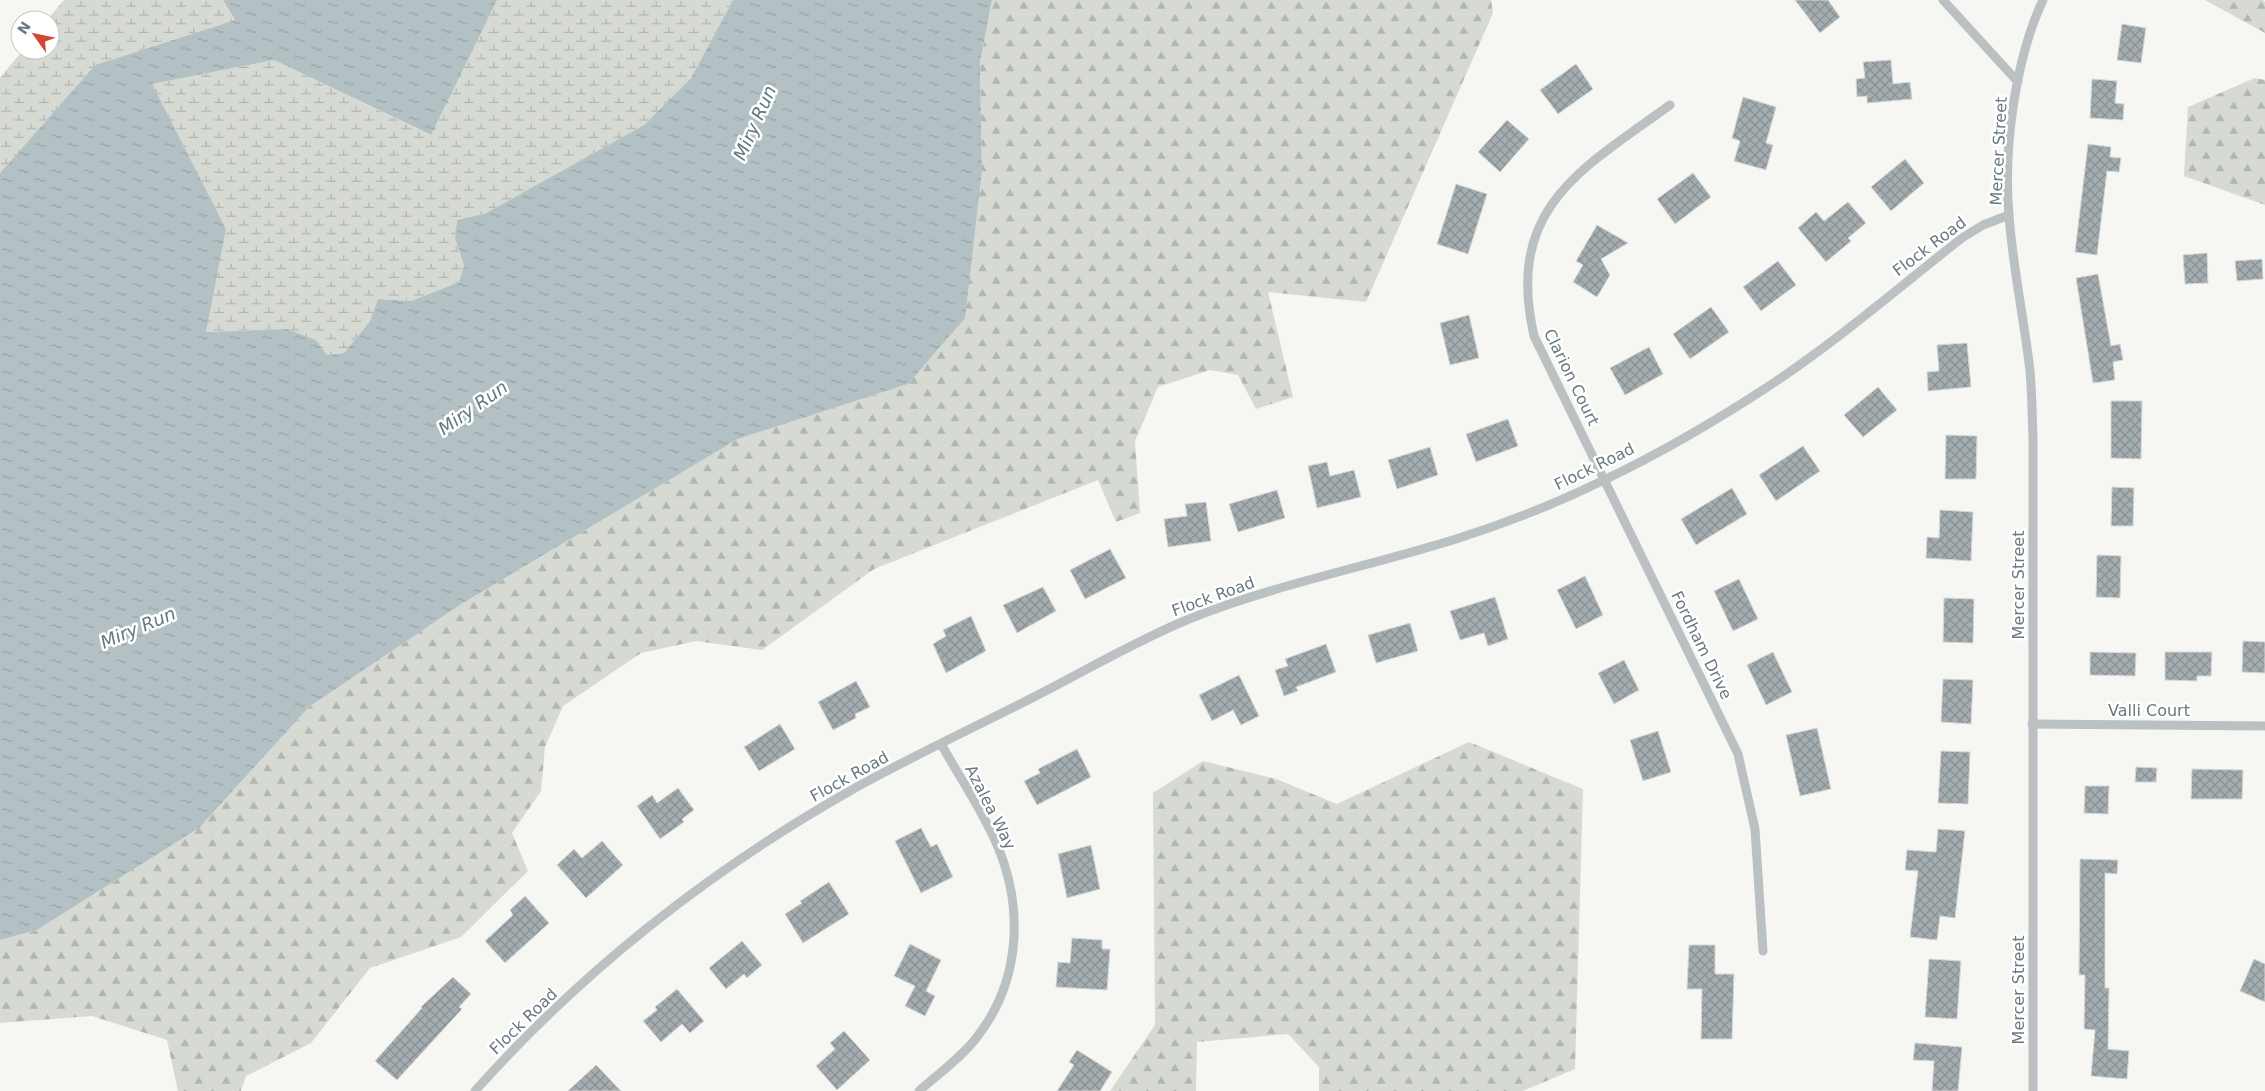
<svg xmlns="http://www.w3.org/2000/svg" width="2265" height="1091" font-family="'DejaVu Sans',sans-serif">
<defs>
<pattern id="forest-firs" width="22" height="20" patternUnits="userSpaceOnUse" patternTransform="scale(1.25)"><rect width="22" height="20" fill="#d6dad3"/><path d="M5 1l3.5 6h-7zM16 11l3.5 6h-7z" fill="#b1b6b1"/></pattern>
<pattern id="wetland-marsh" width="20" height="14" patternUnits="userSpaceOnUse" patternTransform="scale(1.25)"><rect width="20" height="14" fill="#d6dad3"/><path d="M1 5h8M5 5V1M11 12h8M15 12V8" fill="none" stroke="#b1b6b1"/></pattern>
<pattern id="water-ripples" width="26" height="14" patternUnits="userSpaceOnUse" patternTransform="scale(1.25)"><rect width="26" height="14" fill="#b4c1c4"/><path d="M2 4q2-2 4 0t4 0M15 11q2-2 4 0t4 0" fill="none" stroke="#96a2a5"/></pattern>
<pattern id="building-cross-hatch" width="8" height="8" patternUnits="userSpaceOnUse" patternTransform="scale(1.25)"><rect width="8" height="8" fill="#a3acaf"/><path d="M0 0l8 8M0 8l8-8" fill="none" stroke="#899194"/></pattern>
</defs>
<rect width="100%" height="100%" fill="#f6f6f3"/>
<g fill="url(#forest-firs)">
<polygon points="992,0 1491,0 1493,13 1366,302 1268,292 1293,397 1256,409 1238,375 1210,370 1158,387 1135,441 1140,513 1116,522 1098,480 874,569 762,650 696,641 641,653 563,706 545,747 541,791 512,833 528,871 461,937 370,968 311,1043 246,1076 241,1091 178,1091 167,1040 92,1016 0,1023 0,940 37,930 199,828 309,707 463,603 738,439 908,384 982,170 980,63"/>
<polygon points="2205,0 2262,0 2265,2 2265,33"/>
<polygon points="2255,78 2265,80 2265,205 2184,176 2188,107"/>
<polygon points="1469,742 1583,789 1575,1069 1523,1091 1319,1091 1319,1067 1288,1034 1197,1042 1196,1091 1110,1091 1155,1025 1153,793 1203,761 1276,779 1337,804"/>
</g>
<g fill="url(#wetland-marsh)">
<polygon points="64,0 223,0 235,20 95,65 0,173 0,78 23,50 50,50 50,20 47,20"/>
<polygon points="497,0 733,0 691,78 644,125 486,213 457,220 455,239 464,265 459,282 411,301 378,299 370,321 344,353 327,355 316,340 287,329 205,332 226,229 151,84 274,60 430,135"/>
</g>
<polygon fill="url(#water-ripples)" points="223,0 497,0 431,135 274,60 152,84 226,229 206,332 287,329 316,340 327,355 344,353 370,321 378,299 411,301 459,282 464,265 455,239 457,220 486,213 644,125 691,78 733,0 992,0 980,63 982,170 965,318 908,384 738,439 463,603 309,707 199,828 37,930 0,940 0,173 95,65 235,20"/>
<g fill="url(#building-cross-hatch)" stroke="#d7d7d6">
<polygon points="1795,0 1828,0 1840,17 1820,33"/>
<polygon points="2122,24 2146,28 2141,63 2117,60"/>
<polygon points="1891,60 1893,84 1910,82 1912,99 1867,103 1867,96 1857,97 1856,79 1865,78 1863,62"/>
<polygon points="1576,64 1593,89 1558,114 1540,90"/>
<polygon points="2092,79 2117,81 2115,103 2124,104 2123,120 2090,118"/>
<polygon points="1743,97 1776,107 1766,143 1773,145 1766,170 1734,161 1740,141 1732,138"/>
<polygon points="1507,120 1529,139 1500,172 1478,152"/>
<polygon points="2088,144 2111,147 2110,157 2121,158 2119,172 2107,171 2097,255 2075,252"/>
<polygon points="1905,159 1924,183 1891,211 1871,187"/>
<polygon points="1693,173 1711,197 1675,224 1657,199"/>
<polygon points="1456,184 1487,194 1468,254 1437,244"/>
<polygon points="1848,202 1866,223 1848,238 1851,241 1826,262 1798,228 1816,212 1824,221"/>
<polygon points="1597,225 1628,243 1601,259 1610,275 1597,297 1573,282 1583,265 1576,261"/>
<polygon points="2207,253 2208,283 2185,284 2183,255"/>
<polygon points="2262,259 2263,279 2237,281 2235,261"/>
<polygon points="1778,261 1796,285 1761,311 1743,287"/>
<polygon points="2098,274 2111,346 2120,344 2123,360 2113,362 2115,380 2093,383 2076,278"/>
<polygon points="1711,307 1729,332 1690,359 1673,334"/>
<polygon points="1469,315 1479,358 1450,365 1440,323"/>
<polygon points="1967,343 1971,387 1928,391 1927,372 1939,371 1937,345"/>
<polygon points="1649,347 1663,374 1625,395 1610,368"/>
<polygon points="1878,387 1897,410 1863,437 1844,415"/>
<polygon points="2111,401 2142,401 2141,459 2111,458"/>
<polygon points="1508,419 1518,446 1476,462 1466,434"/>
<polygon points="1946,435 1977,436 1976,479 1945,479"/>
<polygon points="1803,446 1820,471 1776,501 1759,475"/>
<polygon points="1430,447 1438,475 1397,489 1388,460"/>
<polygon points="1327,462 1330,476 1354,470 1361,497 1317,508 1308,466"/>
<polygon points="2112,487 2134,488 2133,526 2111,526"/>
<polygon points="1732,488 1747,514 1696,545 1681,519"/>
<polygon points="1277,490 1285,518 1238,532 1229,504"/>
<polygon points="1206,502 1211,541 1168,547 1164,519 1187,516 1185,504"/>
<polygon points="1940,510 1973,512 1971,561 1926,558 1927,537 1939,538"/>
<polygon points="1110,549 1126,578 1085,599 1070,570"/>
<polygon points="2097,555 2121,556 2120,598 2096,597"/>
<polygon points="1585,576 1603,615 1576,629 1557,590"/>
<polygon points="1739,579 1758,619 1733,631 1714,591"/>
<polygon points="1043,587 1056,611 1017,633 1003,605"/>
<polygon points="1495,597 1508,639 1488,646 1484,633 1460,640 1450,611"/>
<polygon points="1944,598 1974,599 1973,643 1943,642"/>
<polygon points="971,616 986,651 946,673 933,644 946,636 943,630"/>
<polygon points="1410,623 1418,651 1376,663 1368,635"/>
<polygon points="2243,641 2265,642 2265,673 2242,672"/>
<polygon points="1326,644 1336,672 1296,687 1298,691 1284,696 1275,670 1288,666 1285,659"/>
<polygon points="1773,652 1792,692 1766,705 1747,665"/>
<polygon points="2090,652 2136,653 2135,676 2090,675"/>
<polygon points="2165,652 2212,652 2211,676 2197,676 2197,681 2165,680"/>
<polygon points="1624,660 1639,690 1614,704 1598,673"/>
<polygon points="1239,675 1259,716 1241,725 1233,710 1212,721 1199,695"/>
<polygon points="1943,679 1973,680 1971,724 1941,722"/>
<polygon points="856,681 870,707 855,714 856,718 833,730 818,702"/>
<polygon points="780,724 795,749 759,771 744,747"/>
<polygon points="1817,728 1831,789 1800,796 1786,735"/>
<polygon points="1658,731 1671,772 1643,781 1630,740"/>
<polygon points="1077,749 1091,777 1037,805 1024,781 1040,773 1038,769"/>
<polygon points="1941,751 1970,752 1968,804 1938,803"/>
<polygon points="2136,767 2157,768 2156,782 2135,782"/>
<polygon points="2192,769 2243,770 2242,799 2191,799"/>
<polygon points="2085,786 2109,786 2108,814 2084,813"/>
<polygon points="678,788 694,810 682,819 684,822 660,839 637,806 652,795 657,803"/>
<polygon points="921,828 931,847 937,844 953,877 921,893 895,841"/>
<polygon points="1938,829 1965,831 1955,918 1940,916 1937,940 1910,937 1918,871 1905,870 1907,850 1936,852"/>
<polygon points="602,841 623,865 586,898 557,865 574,849 582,858"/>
<polygon points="1091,845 1100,889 1067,898 1058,854"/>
<polygon points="2080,859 2118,860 2117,874 2105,873 2105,988 2109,988 2108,1049 2129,1051 2127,1079 2091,1076 2095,1030 2084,1029 2085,975 2079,975"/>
<polygon points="829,882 849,914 803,943 785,914 802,903 800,901"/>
<polygon points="525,896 549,923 505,963 485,941 513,915 510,910"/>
<polygon points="1072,938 1102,940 1102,949 1110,949 1107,990 1056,987 1058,962 1070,963"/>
<polygon points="742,941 762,965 747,978 744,974 726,989 709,968"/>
<polygon points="910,944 941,960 926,991 935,996 925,1016 905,1006 915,986 894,976"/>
<polygon points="1689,945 1715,945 1715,974 1734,974 1732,1039 1701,1039 1702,989 1687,989"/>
<polygon points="1929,959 1961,961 1957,1019 1925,1017"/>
<polygon points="2254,959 2265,964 2265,1002 2240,991"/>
<polygon points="453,977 471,994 459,1007 462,1009 397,1080 375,1061 422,1008 421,1007"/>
<polygon points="677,989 704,1021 690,1033 682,1024 661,1042 643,1021 657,1010 655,1007"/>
<polygon points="844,1031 870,1060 837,1090 816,1066 835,1049 830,1043"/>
<polygon points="1915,1043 1962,1047 1958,1091 1932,1091 1934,1061 1913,1060"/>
<polygon points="1077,1050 1112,1072 1100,1091 1057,1091 1074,1065 1069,1062"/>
<polygon points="596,1065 621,1091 568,1091"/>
</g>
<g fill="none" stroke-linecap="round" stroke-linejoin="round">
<g stroke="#bbc0c2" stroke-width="9">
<polyline points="1943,0 2018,82"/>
<path d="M1670 105C1580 170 1505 208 1534 336L1738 754 1755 829 1763 951"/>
<polyline points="2032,724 2265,726"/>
<path d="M475 1091C583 970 713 868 855 788 911 757 969 730 1026 701 1080 674 1133 642 1189 619 1276 584 1367 567 1456 539 1506 523 1555 504 1602 481 1657 455 1717 420 1769 386 1836 342 1898 288 1962 238L1983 225 2009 215"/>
<path d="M919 1091C938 1074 961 1058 977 1037 1020 982 1024 910 998 847 983 811 960 778 941 744"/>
<path d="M2033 1091V436C2032 414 2032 392 2030 371 2024 319 2013 268 2009 216 2003 150 2015 60 2043 0"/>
</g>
</g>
<g text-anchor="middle" stroke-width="5" stroke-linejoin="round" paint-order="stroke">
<g font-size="16" fill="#687981" stroke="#fff">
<text transform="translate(1998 151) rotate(-87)" y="6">Mercer Street</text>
<text transform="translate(1929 246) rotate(-37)" y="6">Flock Road</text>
<text transform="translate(1572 377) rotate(64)" y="6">Clarion Court</text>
<text transform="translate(1594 466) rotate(-26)" y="6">Flock Road</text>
<text transform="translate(2018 585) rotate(-90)" y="6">Mercer Street</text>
<text transform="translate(1213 596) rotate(-20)" y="6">Flock Road</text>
<text transform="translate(1702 645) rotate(64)" y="6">Fordham Drive</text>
<text x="2149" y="716">Valli Court</text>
<text transform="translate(849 776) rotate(-29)" y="6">Flock Road</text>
<text transform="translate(991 807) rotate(63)" y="6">Azalea Way</text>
<text transform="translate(2018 990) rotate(-90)" y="6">Mercer Street</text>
<text transform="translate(523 1021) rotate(-44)" y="6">Flock Road</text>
</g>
<g font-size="18" font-style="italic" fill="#637a7e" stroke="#fff">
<text transform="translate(755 123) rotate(-66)" y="6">Miry Run</text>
<text transform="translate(473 408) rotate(-35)" y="6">Miry Run</text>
<text transform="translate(138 628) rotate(-23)" y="6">Miry Run</text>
</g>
</g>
<g transform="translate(35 35) rotate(303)"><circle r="24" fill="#ffffff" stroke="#c3c9cd"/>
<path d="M0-4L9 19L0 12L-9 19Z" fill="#d24637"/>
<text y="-8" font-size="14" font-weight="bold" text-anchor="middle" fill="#687981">N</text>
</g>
</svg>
